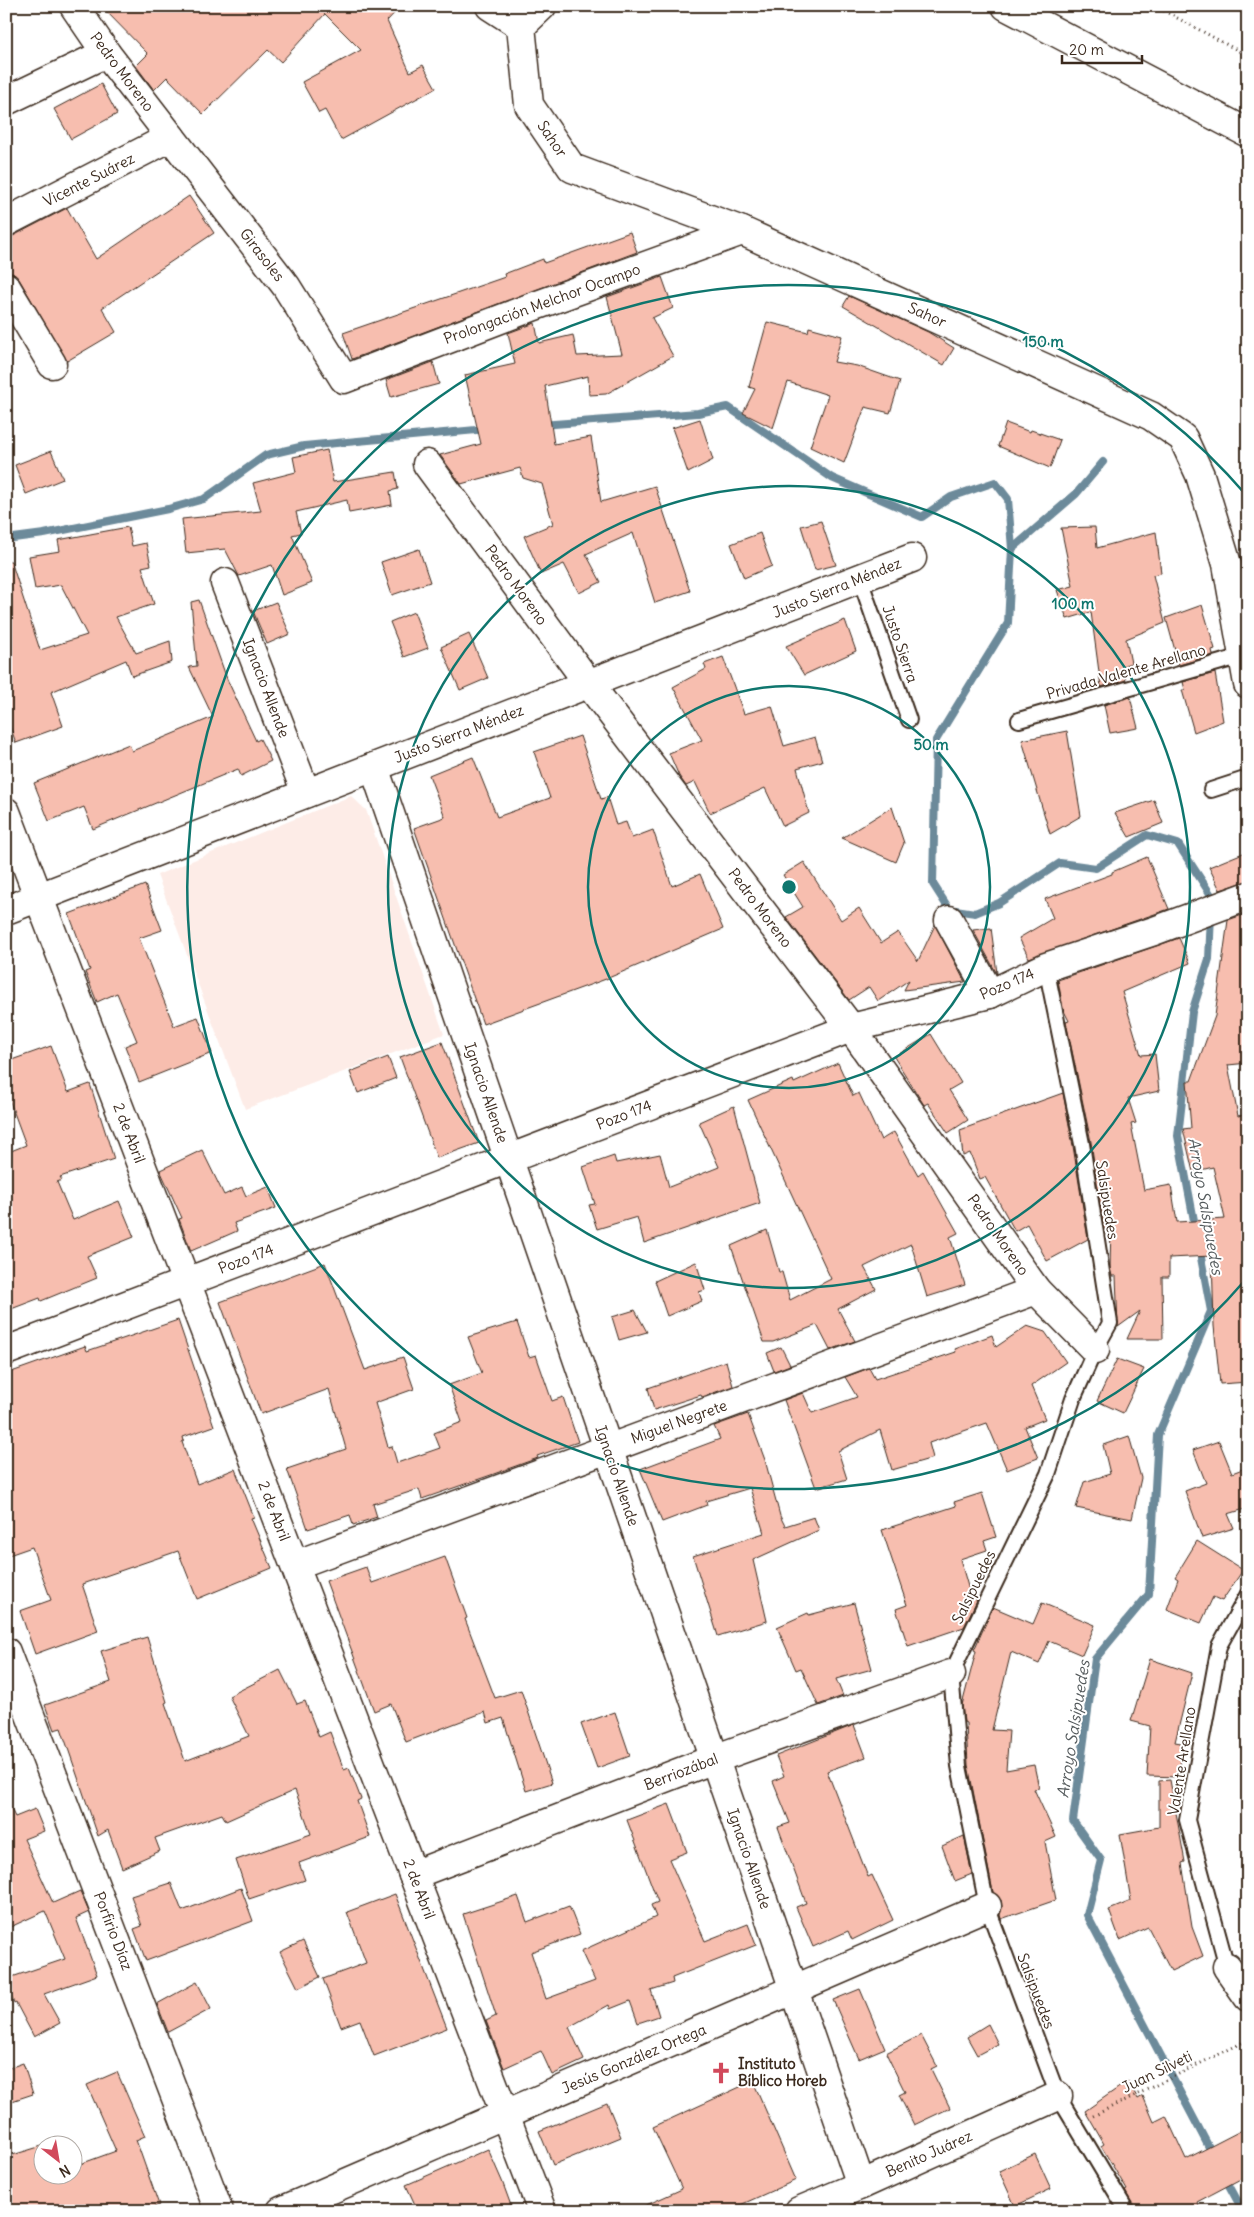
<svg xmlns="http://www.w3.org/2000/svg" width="1254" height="2217" font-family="Delius,sans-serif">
<rect width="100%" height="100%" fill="#fff"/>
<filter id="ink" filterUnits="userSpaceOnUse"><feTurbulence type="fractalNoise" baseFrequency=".02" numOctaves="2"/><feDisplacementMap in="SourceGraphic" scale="10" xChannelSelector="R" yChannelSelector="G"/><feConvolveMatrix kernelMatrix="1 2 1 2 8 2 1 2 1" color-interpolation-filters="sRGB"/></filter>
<g filter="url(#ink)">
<polygon fill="#fdece7" points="351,796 366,810 444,1034 245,1109 157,875"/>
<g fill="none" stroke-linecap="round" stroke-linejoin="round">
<g stroke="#6c8a9a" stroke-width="8">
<polyline points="541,425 698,413 728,407 832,478 922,517 951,497 995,482 1008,499 1012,549"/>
<polyline points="1103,462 1076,494 1012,549 1008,623 936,740 933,884 949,909 975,913 999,903 1060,863 1096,868 1147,835 1178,844 1211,895 1211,903"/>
<polyline points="6,539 44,534 168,509 204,499 266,455 304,446 487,429"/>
<polyline points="1196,1231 1178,1136 1192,1012 1209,959 1211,915"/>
<polyline points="1199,1247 1211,1311 1158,1435 1149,1594 1095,1659 1073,1821 1101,1860 1087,1915 1213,2155"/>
<polyline points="1224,2176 1243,2211"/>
</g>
</g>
<g fill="#f7beaf" stroke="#3b2a1e">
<polygon points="101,6 401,6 387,21 410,72 423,65 436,88 341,140 325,110 319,113 302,82 361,50 325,14 281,62 268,50 203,114 167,77 154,90 136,66 148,54"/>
<polygon points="101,84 117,114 71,139 54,109"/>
<polygon points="189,196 214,233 102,308 116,332 67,361 19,279 14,274 6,271 6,237 13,236 67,208 96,259"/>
<polygon points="630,232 637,252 352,359 343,333 505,277 504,274 543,259 544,263"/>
<polygon points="662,277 673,308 652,318 673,356 606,394 589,395 588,376 545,386 554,444 591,437 601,502 655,486 690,591 655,603 633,533 586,554 601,582 579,593 564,564 541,574 524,536 553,524 542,484 523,478 520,468 461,484 440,455 481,444 465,375 515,364 508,333 535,323 539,343 573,335 577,356 622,354 607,297"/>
<polygon points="849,296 928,332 954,348 944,365 843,306"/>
<polygon points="767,322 808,332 809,327 842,336 834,362 857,366 900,381 890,413 865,407 844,463 810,447 828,395 788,382 773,428 743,413 755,389 749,387"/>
<polygon points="433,362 439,384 391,397 386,380"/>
<polygon points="700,419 713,460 688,473 672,428"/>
<polygon points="1006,423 1030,432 1031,430 1060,440 1050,468 998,446"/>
<polygon points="327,450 333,482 395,472 398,489 390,491 392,505 349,513 347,500 296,512 301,533 292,535 312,583 282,595 272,565 239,576 225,549 186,553 182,519 261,511 253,483 296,472 293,457"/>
<polygon points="51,451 63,479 26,494 15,465"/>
<polygon points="821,521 836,565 815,570 801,526"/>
<polygon points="128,527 132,546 146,543 151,565 142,567 154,604 116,617 136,653 170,641 172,662 132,676 126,660 51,692 63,726 16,743 6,715 6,561 11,561 40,650 87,635 61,585 35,589 29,556 60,551 58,540"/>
<polygon points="1095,527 1097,548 1156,532 1161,573 1153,575 1165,623 1126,639 1131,663 1122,666 1126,680 1101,687 1091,612 1067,619 1057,590 1073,586 1061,528"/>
<polygon points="760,533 772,566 744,578 731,544"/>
<polygon points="419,549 430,582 392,595 381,562"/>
<polygon points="199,600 227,679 256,741 260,739 271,761 241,776 238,769 93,829 84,807 49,821 34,783 129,744 132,751 213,717 189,667 197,666 191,602"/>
<polygon points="276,602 290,634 267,644 253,611"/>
<polygon points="1202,605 1215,649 1212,650 1213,655 1179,665 1166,618"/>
<polygon points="414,612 428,648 404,657 390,622"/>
<polygon points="845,620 856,651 804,675 786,646"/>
<polygon points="469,634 488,678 460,690 441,647"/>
<polygon points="723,657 744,714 772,706 784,746 815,737 822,761 797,768 809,813 783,826 765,788 710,813 695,782 686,786 679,776 669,753 702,740 673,687 706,669 704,664"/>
<polygon points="1215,673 1223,721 1194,732 1182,690 1185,690 1183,682"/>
<polygon points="1130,697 1138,728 1110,733 1104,705"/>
<polygon points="1067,731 1081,816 1050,834 1022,740"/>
<polygon points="580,736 601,799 607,797 616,825 626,822 632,838 653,830 672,886 700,874 723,929 606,979 483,1024 414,828 445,817 429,775 473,757 497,817 550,798 534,752"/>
<polygon points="1154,800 1163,823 1129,837 1115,813"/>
<polygon points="892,807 904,843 896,862 842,838"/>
<polygon points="1248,851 1248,881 1220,890 1209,867"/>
<polygon points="1147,857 1169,909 1029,958 1019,938 1053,918 1045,899 1112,874 1112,872"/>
<polygon points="804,862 841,920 859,908 881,943 898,932 918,961 935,925 965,982 904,990 909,980 878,1001 869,987 849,1000 786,917 803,907 783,875"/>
<polygon points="145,885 162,930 139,938 174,1026 198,1017 212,1053 139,1082 125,1046 137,1041 117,993 97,1002 85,972 90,970 69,914"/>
<polygon points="1248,913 1248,1063 1228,1065 1238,1116 1248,1114 1248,1245 1242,1246 1245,1294 1248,1294 1248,1382 1220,1384 1214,1326 1212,1256 1169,1258 1169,1277 1162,1277 1163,1339 1127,1339 1140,1311 1118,1327 1116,1276 1112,1276 1110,1268 1111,1226 1104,1230 1091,1142 1066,1022 1069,1021 1063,1009 1058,980 1179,938 1190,963 1122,992 1141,1055 1155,1054 1159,1091 1128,1098 1136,1123 1131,1124 1144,1190 1171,1185 1177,1222 1225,1219 1213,1167 1193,1172 1183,1129 1191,1128 1187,1081 1191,1081 1215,1016 1228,920"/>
<polygon points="991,928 997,973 997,974 973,930"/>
<polygon points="931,1034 961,1083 949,1090 968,1120 948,1133 928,1103 924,1105 894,1057"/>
<polygon points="442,1042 479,1143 437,1158 400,1057"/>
<polygon points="51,1046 68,1092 90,1084 114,1159 60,1177 62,1180 57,1182 73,1220 119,1201 134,1237 87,1256 97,1278 41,1301 40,1298 6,1311 6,1153 26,1145 6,1091 6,1062"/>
<polygon points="388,1057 396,1078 358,1093 350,1072"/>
<polygon points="838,1063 853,1096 859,1093 881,1140 894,1132 918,1175 923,1171 958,1233 950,1237 965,1285 927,1297 911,1244 864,1267 876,1289 838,1309 855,1341 830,1350 817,1325 773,1342 764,1342 731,1246 767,1230 779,1272 782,1272 790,1300 831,1279 748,1100 793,1080 794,1083"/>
<polygon points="1063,1093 1073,1146 1088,1239 1047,1261 1027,1224 1015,1231 985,1177 980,1179 970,1153 963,1156 960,1130"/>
<polygon points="734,1106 760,1203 644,1243 637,1217 597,1229 589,1205 595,1204 583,1167 614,1156 616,1163 660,1154 669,1187 719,1167 699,1122"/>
<polygon points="202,1150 224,1195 242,1187 246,1196 268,1187 276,1208 234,1223 237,1231 191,1251 179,1219 182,1218 160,1170"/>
<polygon points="696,1262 705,1290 699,1292 702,1301 667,1316 655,1281"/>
<polygon points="325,1263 365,1370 403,1357 414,1389 375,1403 388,1447 392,1446 397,1463 440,1448 434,1433 462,1422 449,1385 482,1373 468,1337 517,1322 529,1357 536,1355 552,1401 563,1397 578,1442 537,1456 538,1458 491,1475 422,1499 419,1489 373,1504 377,1517 353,1525 350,1515 308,1529 287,1469 346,1449 329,1389 261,1414 220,1302"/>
<polygon points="635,1310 647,1332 619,1340 612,1317"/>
<polygon points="178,1320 214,1426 183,1437 184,1441 182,1442 197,1484 235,1469 254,1517 251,1518 272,1568 197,1599 178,1551 82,1584 98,1631 35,1654 20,1611 51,1600 32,1547 6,1556 6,1374 85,1346 87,1351"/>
<polygon points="1027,1326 1045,1332 1066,1362 1031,1386 1045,1419 1025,1427 1038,1458 1007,1470 987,1423 929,1443 933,1458 892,1470 880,1430 838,1451 847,1479 816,1488 784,1400 803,1393 812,1413 857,1397 845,1377 869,1368 875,1379 956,1352 955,1349 992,1335 996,1347"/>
<polygon points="781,1347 790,1365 774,1371 767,1353"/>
<polygon points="1117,1359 1144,1369 1123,1413 1097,1401"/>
<polygon points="726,1361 733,1386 702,1397 701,1395 654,1410 648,1388"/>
<polygon points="748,1414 765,1460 780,1516 785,1526 814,1517 819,1530 753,1560 767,1621 718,1636 693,1556 764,1533 750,1488 706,1501 707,1505 662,1522 640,1469 720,1439 714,1426"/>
<polygon points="1129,1436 1141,1478 1132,1519 1076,1508 1084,1482 1110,1474 1103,1445"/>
<polygon points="1219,1441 1232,1473 1248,1467 1248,1508 1228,1514 1234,1528 1202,1538 1185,1491 1206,1483 1193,1450"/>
<polygon points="982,1493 996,1537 984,1541 987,1550 960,1559 971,1597 977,1600 964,1627 908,1646 896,1609 907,1605 882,1530 956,1506 954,1502"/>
<polygon points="1197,1541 1243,1570 1222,1601 1213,1597 1201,1623 1167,1609 1178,1579 1175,1577"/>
<polygon points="445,1557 467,1618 465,1619 495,1698 521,1690 552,1783 526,1791 503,1718 488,1723 485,1712 406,1742 391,1704 374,1711 326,1581 366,1567 372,1583"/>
<polygon points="854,1603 872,1669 836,1679 843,1696 818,1705 801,1668 796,1670 777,1627 808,1613 809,1615"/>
<polygon points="1042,1603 1095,1625 1082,1655 1049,1641 1039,1664 1011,1652 992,1730 1009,1731 1006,1770 1034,1765 1039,1788 1034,1789 1056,1837 1045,1842 1056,1900 1001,1919 1000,1915 1002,1908 1001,1900 993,1892 968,1765 966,1723 964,1722 962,1705 976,1651 974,1650 993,1607 1033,1624"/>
<polygon points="147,1637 167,1702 165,1703 185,1761 249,1736 229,1696 280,1670 297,1704 305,1701 319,1737 330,1732 344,1770 349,1768 361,1799 357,1801 370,1837 299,1863 305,1880 249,1899 236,1860 311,1834 295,1790 226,1821 222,1814 155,1838 160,1851 122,1868 108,1830 98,1836 61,1728 54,1730 45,1705 111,1682 101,1651"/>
<polygon points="1150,1659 1192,1673 1175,1742 1181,1743 1180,1777 1147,1776 1150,1726 1131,1721"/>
<polygon points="615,1712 630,1756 597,1768 581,1724"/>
<polygon points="854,1725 866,1757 827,1771 868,1877 872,1875 893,1920 852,1940 848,1931 813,1947 796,1907 806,1903 778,1827 790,1823 773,1781 784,1776 776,1756"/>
<polygon points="1170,1780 1185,1862 1182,1863 1192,1927 1203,1956 1171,1971 1148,1927 1120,1940 1109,1910 1131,1901 1120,1834 1159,1827 1159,1781"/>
<polygon points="6,1799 15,1817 35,1809 44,1831 24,1839 53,1903 80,1891 89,1912 76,1918 97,1975 44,1994 60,2023 34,2037 16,2003 14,2004 6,1979 65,1959 45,1911 6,1929"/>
<polygon points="669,1804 687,1852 669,1859 705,1941 748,1924 756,1945 672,1978 673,1983 651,1990 659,2016 638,2023 630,2001 610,2009 609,2005 569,2027 584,2060 552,2075 541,2051 504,2068 486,2021 496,2016 463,1914 518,1896 527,1922 569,1906 580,1934 531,1952 546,1999 595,1981 581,1951 656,1917 651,1905 658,1902 627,1820"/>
<polygon points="964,1836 972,1874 955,1881 942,1846"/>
<polygon points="171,1883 182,1911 241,1888 253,1921 146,1961 134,1929 142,1926 131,1896"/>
<polygon points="395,1894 447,2028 374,2056 360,2020 341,2027 323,1979 366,1963 347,1912"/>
<polygon points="303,1941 320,1977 298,1988 280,1952"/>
<polygon points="197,1982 211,2009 168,2032 157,2004"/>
<polygon points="860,1989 885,2048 859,2059 833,2000"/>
<polygon points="988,2024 998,2044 977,2055 967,2037"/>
<polygon points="921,2035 937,2066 931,2069 950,2108 914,2125 899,2095 905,2092 886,2053"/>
<polygon points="23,2063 33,2094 6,2103 6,2069"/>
<polygon points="117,2072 145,2136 136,2140 159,2205 144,2211 6,2211 6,2157 42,2146 42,2174 72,2174 72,2167 116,2151 87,2085"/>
<polygon points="753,2081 796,2180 727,2211 633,2211 682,2189 653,2127"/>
<polygon points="1128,2081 1138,2099 1143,2096 1154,2122 1166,2116 1186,2159 1248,2127 1248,2175 1197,2202 1201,2211 1136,2211 1125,2191 1127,2190 1101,2146 1104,2144 1085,2111"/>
<polygon points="607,2103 621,2137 553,2165 539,2131"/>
<polygon points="488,2149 502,2181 513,2211 418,2211 406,2185"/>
<polygon points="1035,2154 1051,2189 1015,2206 999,2171"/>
</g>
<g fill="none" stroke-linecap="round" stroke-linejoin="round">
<g stroke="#3b2a1e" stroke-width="18">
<g id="lane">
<polyline points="860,579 909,720"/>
<polyline points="1019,720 1242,656"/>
<polyline points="1211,790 1248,778"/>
<polyline points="1046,967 1082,1144 1110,1323 1095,1350 1073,1399 1048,1474 951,1674 959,1766 987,1906 1058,2096 1127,2211"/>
<polyline points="1227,1967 1187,1820 1219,1646 1248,1594"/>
</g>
</g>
<g stroke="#3b2a1e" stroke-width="31">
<g id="street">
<polyline points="74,6 106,53 286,286 344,379 532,307 742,231"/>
<polyline points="490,6 521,26"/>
<polyline points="1006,6 1248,133"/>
<polyline points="521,26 529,105 572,168 742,231 1151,416 1183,438 1200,475 1227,564 1248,684"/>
<polyline points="521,26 542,6"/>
<polyline points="6,101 106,53"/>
<polyline points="6,222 171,137"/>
<polyline points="6,287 52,364"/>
<polyline points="427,464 589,684 851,1028 1036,1290 1095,1350"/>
<polyline points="225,583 306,793"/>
<polyline points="374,767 861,2185"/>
<polyline points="6,812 542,2211"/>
<polyline points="6,910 912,558"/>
<polyline points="949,920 990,994"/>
<polyline points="6,1351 851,1028 990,994 1046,967 1154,931 1248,896"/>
<polyline points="295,1565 1036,1290"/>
<polyline points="6,1652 219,2211"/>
<polyline points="413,1875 714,1759 951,1674"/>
<polyline points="1227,1967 1248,1997"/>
<polyline points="281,2211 987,1906"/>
<polyline points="799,2211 861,2185 1058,2096"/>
</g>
</g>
<g stroke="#3b2a1e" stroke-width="3" stroke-dasharray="1 4" stroke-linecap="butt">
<polyline points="1155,6 1248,56"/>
<polyline points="1093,2116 1248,2040"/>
</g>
<use href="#lane" stroke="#fff" stroke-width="14"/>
<use href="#street" stroke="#fff" stroke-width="28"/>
</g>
</g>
<g fill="none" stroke="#0f766e" stroke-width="2.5">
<circle cx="789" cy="887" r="201"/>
<circle cx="789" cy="887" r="401"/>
<path d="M1247 1278A602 602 0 1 1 1247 496"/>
</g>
<defs>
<g id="church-bare" transform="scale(1.725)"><path d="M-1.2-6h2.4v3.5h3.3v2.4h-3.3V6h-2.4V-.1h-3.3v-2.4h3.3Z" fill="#d1495b" stroke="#fff" stroke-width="2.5" paint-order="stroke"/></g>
</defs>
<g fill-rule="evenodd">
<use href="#church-bare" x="721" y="2073"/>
</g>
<g text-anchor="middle" stroke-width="4" stroke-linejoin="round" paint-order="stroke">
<g font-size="15" fill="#3b2a1e" stroke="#fff">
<text transform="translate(122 72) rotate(53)" y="5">Pedro Moreno</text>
<text transform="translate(552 139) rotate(56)" y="5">Sahor</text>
<text transform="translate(89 180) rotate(-27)" y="5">Vicente Suárez</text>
<text transform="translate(262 255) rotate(52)" y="5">Girasoles</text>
<text transform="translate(542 304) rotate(-20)" y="5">Prolongación Melchor Ocampo</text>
<text transform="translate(927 315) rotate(24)" y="5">Sahor</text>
<text transform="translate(516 585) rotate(54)" y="5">Pedro Moreno</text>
<text transform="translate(837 588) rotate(-22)" y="5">Justo Sierra Méndez</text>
<text transform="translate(900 644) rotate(71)" y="5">Justo Sierra</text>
<text transform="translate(1126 672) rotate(-16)" y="5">Privada Valente Arellano</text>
<text transform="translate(266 688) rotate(69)" y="5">Ignacio Allende</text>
<text transform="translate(459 734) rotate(-21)" y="5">Justo Sierra Méndez</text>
<text transform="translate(760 908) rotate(53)" y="5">Pedro Moreno</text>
<text transform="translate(1007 984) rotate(-23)" y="5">Pozo 174</text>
<text transform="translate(486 1093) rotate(71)" y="5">Ignacio Allende</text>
<text transform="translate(624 1115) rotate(-21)" y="5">Pozo 174</text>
<text transform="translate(129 1133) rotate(69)" y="5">2 de Abril</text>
<text transform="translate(1107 1200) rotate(81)" y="5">Salsipuedes</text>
<text transform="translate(998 1235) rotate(55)" y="5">Pedro Moreno</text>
<text transform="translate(246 1259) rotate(-21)" y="5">Pozo 174</text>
<text transform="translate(679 1422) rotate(-20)" y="5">Miguel Negrete</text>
<text transform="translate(617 1476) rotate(71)" y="5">Ignacio Allende</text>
<text transform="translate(274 1511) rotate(69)" y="5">2 de Abril</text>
<text transform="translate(974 1587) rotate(-64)" y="5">Salsipuedes</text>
<text transform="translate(1182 1761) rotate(-81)" y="5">Valente Arellano</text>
<text transform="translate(681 1772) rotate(-21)" y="5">Berriozábal</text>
<text transform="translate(749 1859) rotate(71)" y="5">Ignacio Allende</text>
<text transform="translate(419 1889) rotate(69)" y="5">2 de Abril</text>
<text transform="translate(113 1931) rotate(69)" y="5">Porfirio Díaz</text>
<text transform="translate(1036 1991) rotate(69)" y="5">Salsipuedes</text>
<text transform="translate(634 2059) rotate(-23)" y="5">Jesús González Ortega</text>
<text transform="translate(1157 2072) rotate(-26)" y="5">Juan Silveti</text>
<text transform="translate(929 2154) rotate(-24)" y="5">Benito Juárez</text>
</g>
<g font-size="15" font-weight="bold" fill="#3b2a1e" stroke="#fff" text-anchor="start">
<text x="738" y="2069">Instituto<tspan x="738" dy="17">Bíblico Horeb</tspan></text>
</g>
<g font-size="16" font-style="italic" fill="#545a5c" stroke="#fff">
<text transform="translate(1206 1206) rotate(80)" y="6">Arroyo Salsipuedes</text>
<text transform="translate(1073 1729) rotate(-81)" y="6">Arroyo Salsipuedes</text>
</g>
</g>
<circle cx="789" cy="887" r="8" fill="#0f766e" stroke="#fff" stroke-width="2.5"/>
<g font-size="15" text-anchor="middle" font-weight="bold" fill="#0f766e" stroke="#fff" stroke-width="4" stroke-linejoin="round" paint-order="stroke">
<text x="1043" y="347">150 m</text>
<text x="1073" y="609">100 m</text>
<text x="931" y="750">50 m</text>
</g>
<rect width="1254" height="2217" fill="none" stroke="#fff" stroke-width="25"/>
<rect x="12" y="12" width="1229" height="2192" fill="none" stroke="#3b2a1e" stroke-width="2" filter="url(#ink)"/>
<g transform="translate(58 2160) rotate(149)"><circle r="24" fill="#ffffff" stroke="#b1aaa5"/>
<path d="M0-4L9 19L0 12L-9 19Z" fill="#d1495b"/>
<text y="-8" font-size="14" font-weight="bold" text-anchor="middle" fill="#3b2a1e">N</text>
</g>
<path d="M1062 55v8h80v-8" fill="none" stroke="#3b2a1e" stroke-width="2.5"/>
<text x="1069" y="55" font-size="15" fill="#3b2a1e" stroke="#ffffff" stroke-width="4" paint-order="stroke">20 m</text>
</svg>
